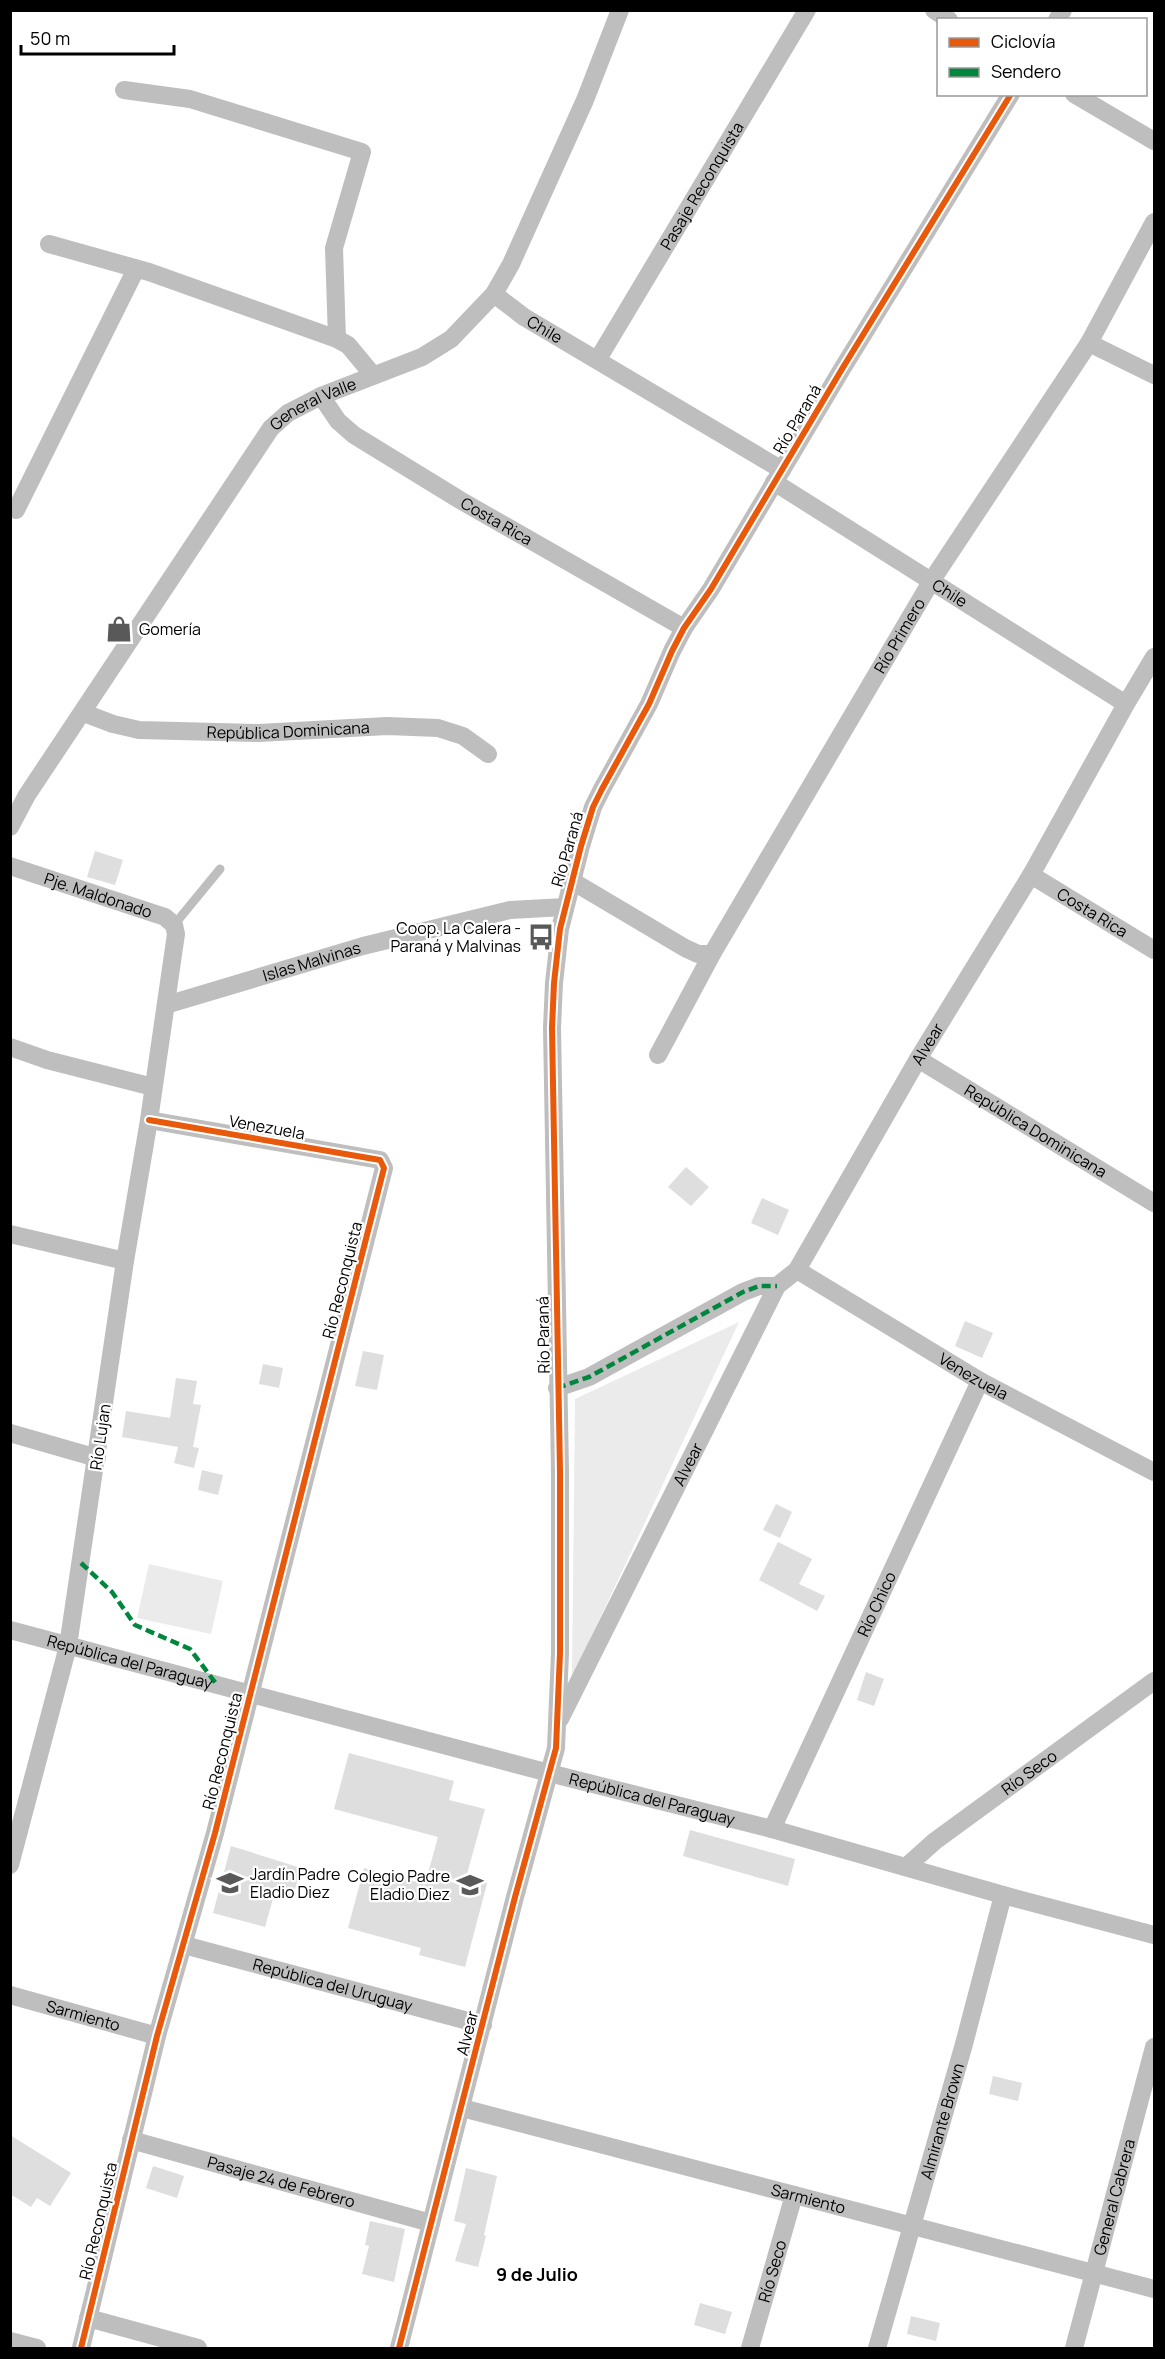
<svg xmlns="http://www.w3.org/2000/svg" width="1165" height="2359" font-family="Manrope,sans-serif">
<rect width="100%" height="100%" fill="#fff"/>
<g fill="#ebebeb">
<polygon points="739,1322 572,1678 575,1399"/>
<polygon points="149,1564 223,1581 211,1634 137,1618"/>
</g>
<g fill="#dedede">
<polygon points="95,851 123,860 115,885 87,877"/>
<polygon points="686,1167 709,1187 691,1206 668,1187"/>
<polygon points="762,1198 789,1210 778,1235 751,1223"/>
<polygon points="965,1321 993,1333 982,1358 955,1346"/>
<polygon points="363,1351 384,1355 377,1390 355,1386"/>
<polygon points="263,1364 283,1368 279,1388 259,1384"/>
<polygon points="176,1378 197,1381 193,1404 201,1405 193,1447 199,1448 194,1468 174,1463 178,1447 122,1437 126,1411 170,1418"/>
<polygon points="202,1470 223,1475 218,1495 198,1490"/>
<polygon points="776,1504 792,1512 780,1538 763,1530"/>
<polygon points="778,1542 812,1559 799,1584 825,1596 817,1611 759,1580"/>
<polygon points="866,1672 884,1679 874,1706 857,1700"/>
<polygon points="349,1753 454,1781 449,1800 485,1809 467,1874 488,1880 465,1967 419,1955 421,1948 348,1928 364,1868 425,1884 438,1837 334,1809"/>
<polygon points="690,1830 795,1859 788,1886 683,1856"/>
<polygon points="231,1846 301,1868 294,1893 276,1888 265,1927 213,1913"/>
<polygon points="993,2076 1022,2083 1018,2101 989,2094"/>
<polygon points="10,2135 71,2173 50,2206 37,2198 31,2207 10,2194"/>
<polygon points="153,2166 184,2176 177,2198 146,2188"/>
<polygon points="466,2168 497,2176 484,2235 486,2236 478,2267 455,2261 466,2224 454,2221"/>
<polygon points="370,2221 405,2229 394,2282 362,2274 369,2246 365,2245"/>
<polygon points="700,2303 732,2312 725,2334 694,2325"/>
<polygon points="911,2316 940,2323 936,2341 907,2334"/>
</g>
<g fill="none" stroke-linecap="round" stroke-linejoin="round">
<polyline stroke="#bebebe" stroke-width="9" points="174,925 220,869"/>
<g stroke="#bebebe" stroke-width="18">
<polyline points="934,10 949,20"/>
<polyline points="1057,20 1063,10"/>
<polyline points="124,90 190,99 362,152 334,248 337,339"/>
<polyline points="1074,94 1154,141"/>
<polyline points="49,244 149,272 337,339 348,345 373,375"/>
<path id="s1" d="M494 294 524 317 782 470"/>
<polyline points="1089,343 1154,375"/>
<path id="s2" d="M598 359 807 10"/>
<path id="s3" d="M321 396 338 421 354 435 460 500 684 628"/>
<path id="s4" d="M774 482 1126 704"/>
<polyline points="16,510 136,269"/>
<path id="s5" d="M84 713 113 724 139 730 259 733 387 726 438 728 463 736 488 754"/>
<path id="s6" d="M10 827 27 795 271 428 288 413 321 396 422 357 451 339 494 294 511 264 585 100 620 10"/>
<path id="s7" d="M10 866 165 917 174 925 176 934 149 1120 125 1261 68 1646 10 1865"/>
<path id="s8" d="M1031 875 1154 950"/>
<polyline points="572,881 685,948 698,954 712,954"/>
<path id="s9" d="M166 1005 363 946 510 910 565 907"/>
<polyline points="10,1047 47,1060 153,1087"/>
<path id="s10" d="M658 1055 712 954 932 580 1089 343 1154 222"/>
<path id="s11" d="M918 1059 1154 1203"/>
<polyline points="10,1234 125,1261"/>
<path id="s12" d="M797 1270 980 1381 1154 1472"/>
<polyline points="557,1388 589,1377 743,1292 759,1286 777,1286"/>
<polyline points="10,1433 97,1458"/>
<path id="s13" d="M10 1630 549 1773 772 1829 1003 1895 1154 1935"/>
<path id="s14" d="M560 1719 777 1286 797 1270 918 1059 1031 875 1126 704 1154 657"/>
<path id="s15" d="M772 1829 980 1381"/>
<path id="s16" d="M907 1866 935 1841 1154 1681"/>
<path id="s17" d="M184 1945 483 2025"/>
<path id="s18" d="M10 1995 157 2036"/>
<path id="s19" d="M462 2108 1154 2289"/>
<path id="s20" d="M131 2140 431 2223"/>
<polyline points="88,2318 198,2348"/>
<polyline points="10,2341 37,2348"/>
<polyline points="81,2348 157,2036 215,1833 384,1168 380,1160 149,1120"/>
<polyline points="399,2348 515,1897 556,1748 560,1653 560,1472 552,1028 554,983 560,929 581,846 593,807 602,789 649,704 672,651 684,628 711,589 842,369 1011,94"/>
<path id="s21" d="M750 2348 794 2195"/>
<path id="s22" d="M877 2348 964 2044 1003 1895"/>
<path id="s23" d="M1074 2348 1154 2047"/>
</g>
<g stroke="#00873e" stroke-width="4.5" stroke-dasharray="9 4.5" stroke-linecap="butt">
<polyline points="557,1388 589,1377 743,1292 759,1286 777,1286"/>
<polyline points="81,1563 112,1592 135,1625 190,1649 217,1685"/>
</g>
<g stroke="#fff" stroke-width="10">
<g id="cycleway">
<polyline points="81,2348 157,2036 215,1833 384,1168 380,1160 149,1120"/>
<polyline points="399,2348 515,1897 556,1748 560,1653 560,1472 552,1028 554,983 560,929 581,846 593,807 602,789 649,704 672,651 684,628 711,589 842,369 1011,94"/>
</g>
</g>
<use href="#cycleway" stroke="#e8590c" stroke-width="6"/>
</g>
<defs>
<g id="shop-bare" transform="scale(2.07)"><path d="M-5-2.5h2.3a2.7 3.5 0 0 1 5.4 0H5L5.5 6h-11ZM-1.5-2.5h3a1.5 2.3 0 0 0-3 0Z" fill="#595959" stroke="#fff" stroke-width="2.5" paint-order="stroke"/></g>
<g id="bus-bare" transform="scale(2.07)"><path d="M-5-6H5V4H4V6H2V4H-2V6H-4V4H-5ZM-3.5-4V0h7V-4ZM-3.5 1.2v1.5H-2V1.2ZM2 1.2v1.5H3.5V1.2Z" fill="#595959" stroke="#fff" stroke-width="2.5" paint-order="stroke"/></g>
<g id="school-bare" transform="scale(2.07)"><path d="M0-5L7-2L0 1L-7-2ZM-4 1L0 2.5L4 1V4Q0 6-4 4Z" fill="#595959" stroke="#fff" stroke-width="2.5" paint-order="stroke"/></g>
</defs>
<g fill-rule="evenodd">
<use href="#shop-bare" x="119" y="629"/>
<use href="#bus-bare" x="541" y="937"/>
<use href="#school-bare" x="230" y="1883"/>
<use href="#school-bare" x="470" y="1885"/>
</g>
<g text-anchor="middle" stroke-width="4.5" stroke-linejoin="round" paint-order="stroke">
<g font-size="16" fill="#000" stroke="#fff">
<text dy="6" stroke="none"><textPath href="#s2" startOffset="202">Pasaje Reconquista</textPath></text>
<text dy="6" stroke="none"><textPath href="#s1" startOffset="62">Chile</textPath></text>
<text dy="6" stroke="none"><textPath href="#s6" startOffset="526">General Valle</textPath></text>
<text transform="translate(797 419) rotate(-59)" y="6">Río Paraná</text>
<text dy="6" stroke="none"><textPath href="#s3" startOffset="218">Costa Rica</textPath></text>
<text dy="6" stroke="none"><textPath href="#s4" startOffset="208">Chile</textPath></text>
<text dy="6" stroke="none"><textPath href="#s10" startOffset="484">Río Primero</textPath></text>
<text dy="6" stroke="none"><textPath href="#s5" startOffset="207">República Dominicana</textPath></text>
<text transform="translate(567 849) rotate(-74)" y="6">Río Paraná</text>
<text dy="6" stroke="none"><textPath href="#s7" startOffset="93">Pje. Maldonado</textPath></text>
<text dy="6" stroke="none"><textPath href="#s8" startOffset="72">Costa Rica</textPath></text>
<text dy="6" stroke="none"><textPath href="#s9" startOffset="152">Islas Malvinas</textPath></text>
<text dy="6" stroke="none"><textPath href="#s14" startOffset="771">Alvear</textPath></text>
<text transform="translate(267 1127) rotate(10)" y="6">Venezuela</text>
<text dy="6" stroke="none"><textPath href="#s11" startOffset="138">República Dominicana</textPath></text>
<text transform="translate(342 1280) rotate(-76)" y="6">Río Reconquista</text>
<text transform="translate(543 1335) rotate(-91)" y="6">Río Paraná</text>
<text dy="6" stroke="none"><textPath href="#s12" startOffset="206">Venezuela</textPath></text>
<text transform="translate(100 1437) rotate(-82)" y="6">Río Lujan</text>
<text dy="6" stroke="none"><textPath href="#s14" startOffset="285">Alvear</textPath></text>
<text dy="6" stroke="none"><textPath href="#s15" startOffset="248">Río Chico</textPath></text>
<text dy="6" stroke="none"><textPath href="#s13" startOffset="124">República del Paraguay</textPath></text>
<text transform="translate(222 1751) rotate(-76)" y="6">Río Reconquista</text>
<text dy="6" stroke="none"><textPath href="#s16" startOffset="154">Río Seco</textPath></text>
<text dy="6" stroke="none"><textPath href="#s13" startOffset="664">República del Paraguay</textPath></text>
<text dy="6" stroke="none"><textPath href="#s17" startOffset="154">República del Uruguay</textPath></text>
<text dy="6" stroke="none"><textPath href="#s18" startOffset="76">Sarmiento</textPath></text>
<text transform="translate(467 2033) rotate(-76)" y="6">Alvear</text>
<text dy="6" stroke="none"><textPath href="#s22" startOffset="236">Almirante Brown</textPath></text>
<text dy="6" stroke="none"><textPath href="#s20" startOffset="156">Pasaje 24 de Febrero</textPath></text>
<text dy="6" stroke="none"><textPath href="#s23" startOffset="156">General Cabrera</textPath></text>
<text dy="6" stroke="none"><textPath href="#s19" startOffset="358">Sarmiento</textPath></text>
<text transform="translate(98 2221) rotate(-77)" y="6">Río Reconquista</text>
<text dy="6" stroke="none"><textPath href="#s21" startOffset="80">Río Seco</textPath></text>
</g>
<g font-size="16" fill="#000" stroke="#fff" text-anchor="start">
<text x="139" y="635">Gomería</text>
<text x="521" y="934" text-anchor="end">Coop. La Calera -<tspan x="521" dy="18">Paraná y Malvinas</tspan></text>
<text x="250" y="1880">Jardín Padre<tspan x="250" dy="18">Eladio Diez</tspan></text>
<text x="450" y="1882" text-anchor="end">Colegio Padre<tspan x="450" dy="18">Eladio Diez</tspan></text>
</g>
<g font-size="18" font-weight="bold" fill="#000" stroke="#fff">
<text x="537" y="2281">9 de Julio</text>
</g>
</g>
<rect width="1165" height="2359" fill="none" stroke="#000000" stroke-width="24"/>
<rect x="937" y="18" width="210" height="78" fill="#ffffff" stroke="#999999" stroke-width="1.5"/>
<rect x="949" y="38" width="30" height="9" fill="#e8590c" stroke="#999999" stroke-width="1.5"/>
<text x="991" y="48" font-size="18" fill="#000000">Ciclovía</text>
<rect x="949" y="68" width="30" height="9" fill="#00873e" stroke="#999999" stroke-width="1.5"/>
<text x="991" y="78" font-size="18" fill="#000000">Sendero</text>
<path d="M21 45v9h153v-9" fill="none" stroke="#000000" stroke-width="3"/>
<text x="30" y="45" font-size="18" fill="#000000" stroke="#ffffff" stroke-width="4.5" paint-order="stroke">50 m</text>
</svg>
